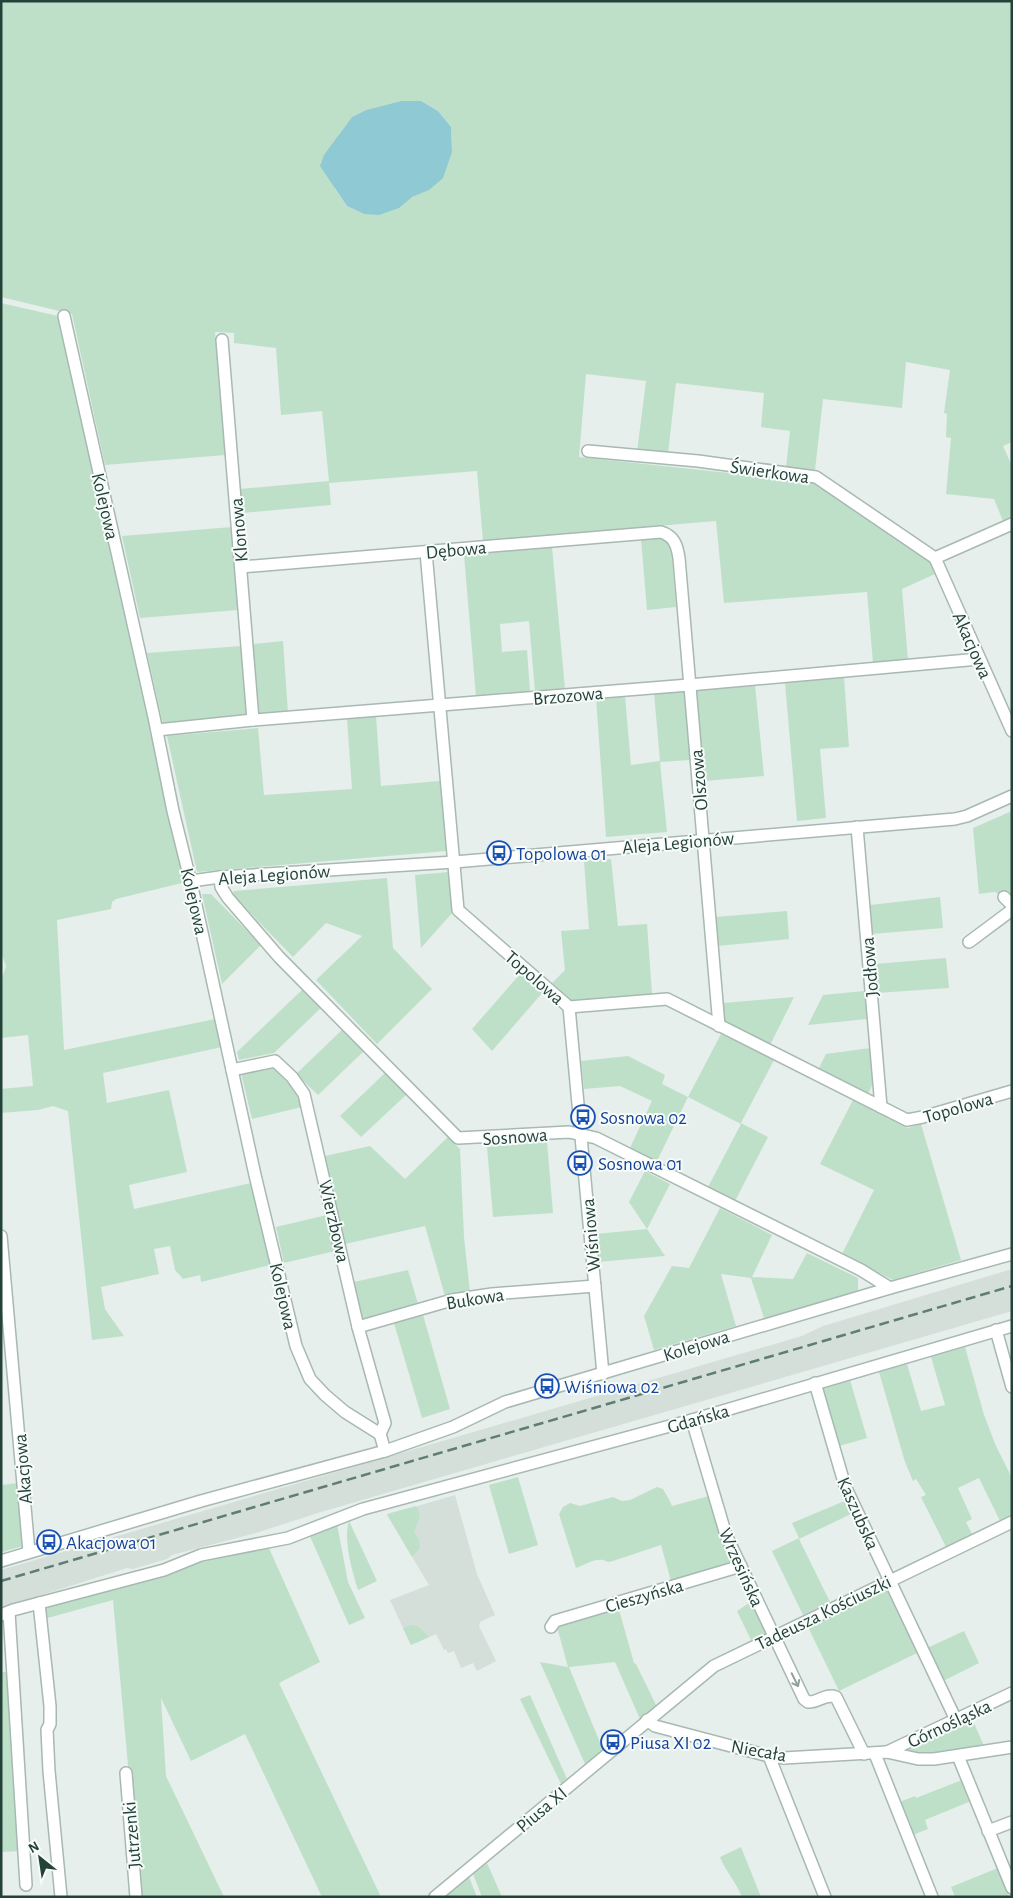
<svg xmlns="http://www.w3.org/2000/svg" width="1013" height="1898" font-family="'Alegreya Sans',sans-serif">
<rect width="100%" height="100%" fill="#e6efeb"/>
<g fill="#d4dfda">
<polygon points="1012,1269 1012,1311 321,1512 256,1533 172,1555 167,1559 133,1569 127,1568 1,1608 1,1570 802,1336 823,1326"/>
<polygon points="455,1495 477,1574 495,1615 480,1622 479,1626 496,1661 477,1671 473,1663 461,1668 454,1651 448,1653 446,1649 444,1650 436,1634 411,1645 390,1600 429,1585 387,1515"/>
</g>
<g fill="#bfe0c8" fill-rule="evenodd">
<path d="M1 1H1012V442L1003 446 1012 466V517L1003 521 994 499 946 494 951 438 946 437 947 414 944 413 950 370 906 362 902 408 823 399 815 470 786 467 790 431 761 427 764 393 676 383 668 454 637 452 646 381 586 374 579 457 813 482 930 561 935 574 902 589 908 660 873 663 867 592 724 603 716 521 483 541 477 471 329 483 331 505 242 513 240 489 329 481 322 411 281 415 276 348 234 343V333L215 332 225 455 105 465 72 314 1 297ZM401 101H421L438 111 451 127 452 152 429 190 364 214 347 206 335 189 338 136 352 117 366 110Z"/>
<polygon points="1,303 58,316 184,879 182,883 116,899 112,902 111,909 57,920 64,1050 215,1019 222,1047 103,1073 107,1103 169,1090 187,1172 129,1185 134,1209 251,1183 270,1265 201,1282 200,1275 183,1279 175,1270 170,1246 154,1249 159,1274 101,1287 105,1309 124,1336 92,1340 68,1111 53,1106 38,1110 1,1113 1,1089 33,1086 28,1035 1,1038 1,981 6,966 1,952"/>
<polygon points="232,527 238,610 140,618 122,536"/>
<polygon points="664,537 671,542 676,607 647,610 641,539"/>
<polygon points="552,547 565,689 535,692 529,621 500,624 502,652 527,650 530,692 476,697 464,555"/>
<polygon points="283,641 288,713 259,716 253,644"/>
<polygon points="241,646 248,716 163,724 147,653"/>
<polygon points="844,677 849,747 820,749 826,818 797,821 785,683"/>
<polygon points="755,685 764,776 704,781 696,690"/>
<polygon points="684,691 690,760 660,762 667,832 606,837 596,698 625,696 631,765 660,761 654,693"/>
<polygon points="376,716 381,786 440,781 447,851 197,872 167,736 258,728 264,795 352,789 347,719"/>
<polygon points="1012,811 1012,897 994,892 979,894 973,828"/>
<polygon points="611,859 618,926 647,924 652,994 573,1002 552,983 565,970 561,931 589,929 584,861"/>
<polygon points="448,872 452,913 421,948 415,875"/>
<polygon points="387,878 393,948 432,989 377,1044 316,980 362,936 326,923 293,957 233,895 234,891"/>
<polygon points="202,894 211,894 261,945 222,984"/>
<polygon points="940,897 943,928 872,934 870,905"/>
<polygon points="787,911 789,939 718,946 715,917"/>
<polygon points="946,958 949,988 877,993 875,964"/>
<polygon points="521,973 543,992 492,1051 472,1029"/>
<polygon points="303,989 322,1007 274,1053 239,1060 237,1052"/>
<polygon points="864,991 867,1019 808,1025 823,995"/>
<polygon points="794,997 770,1045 724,1021 723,1003"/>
<polygon points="343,1029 364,1051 318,1095 296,1074"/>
<polygon points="721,1034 774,1060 741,1123 768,1137 735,1201 708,1187 741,1124 688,1097 657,1161 630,1148 652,1101 620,1086 584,1089 581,1061 628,1056 665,1075 662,1084 688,1097"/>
<polygon points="870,1048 873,1083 868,1094 818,1070 826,1054"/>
<polygon points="271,1066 299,1094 302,1107 252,1119 241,1073"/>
<polygon points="385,1073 407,1094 361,1137 340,1116"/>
<polygon points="853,1100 908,1128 921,1124 961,1260 893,1280 842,1254 874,1190 820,1164"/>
<polygon points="448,1137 460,1149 464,1237 470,1292 460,1292 445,1296 425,1226 345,1244 325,1156 370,1146 405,1179"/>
<polygon points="547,1142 553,1213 493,1217 487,1147"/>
<polygon points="645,1171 670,1184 647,1229 665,1256 598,1262 596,1234 647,1229 629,1202"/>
<polygon points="720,1208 772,1235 752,1277 793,1279 807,1253 858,1278 858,1291 764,1318 751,1278 721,1274 736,1326 654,1350 644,1316 672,1266 689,1268"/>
<polygon points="327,1215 335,1251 284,1263 276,1227"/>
<polygon points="408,1270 418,1304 363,1320 354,1282"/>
<polygon points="423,1315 450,1409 422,1418 394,1323"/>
<polygon points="965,1347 984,1415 996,1446 1012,1478 1012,1516 1000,1521 979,1478 958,1488 972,1519 966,1522 972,1534 946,1547 921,1497 926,1495 916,1479 913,1481 905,1462 879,1372 907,1364 921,1411 945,1405 931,1357"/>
<polygon points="850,1380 867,1438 839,1446 821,1389"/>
<polygon points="518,1477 538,1545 509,1554 489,1485"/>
<polygon points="19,1483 23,1546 2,1552 1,1485"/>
<path d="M657 1487 663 1489C666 1495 670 1500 672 1506L709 1496 734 1562 671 1581 661 1545 613 1561 608 1562C598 1556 587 1564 576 1568L559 1514 563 1507 570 1503 580 1506 613 1497 622 1501 630 1500Z"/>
<polygon points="847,1500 853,1513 799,1539 830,1602 803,1615 772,1551 799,1538 792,1523"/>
<path d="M416 1506C423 1516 417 1522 414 1532L419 1540 420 1548 412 1557 387 1514Z"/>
<path d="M349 1521 377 1581 358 1590C352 1571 343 1539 349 1521Z"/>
<polygon points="337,1524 348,1582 365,1618 349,1625 309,1534"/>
<polygon points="268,1546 320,1662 279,1683 381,1897 322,1897 245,1734 191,1761 161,1698 166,1776 224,1897 140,1897 113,1600 44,1619 42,1605 203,1560"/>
<polygon points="888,1588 919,1652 839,1691 808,1627"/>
<polygon points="752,1601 767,1633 751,1640 737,1611"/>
<polygon points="618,1606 634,1663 636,1664 656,1705 640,1719 615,1662 569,1667 603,1750 585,1764 540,1662 568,1667 557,1627 561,1626 560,1623"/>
<polygon points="411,1625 418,1626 429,1637 411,1645 403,1628"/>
<polygon points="964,1631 979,1663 943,1681 927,1648"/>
<polygon points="1,1672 9,1672 22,1851 1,1852"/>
<polygon points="530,1695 567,1779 561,1784 520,1699"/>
<polygon points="972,1719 985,1748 935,1757 904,1752"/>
<polygon points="962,1780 971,1801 925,1820 928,1829 910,1836 897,1803 915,1796 916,1798"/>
<path d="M741 1847 761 1897H742C736 1882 726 1872 720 1857Z"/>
<polygon points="487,1863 502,1897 482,1897 473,1874"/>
<polygon points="998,1868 1009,1897 955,1897 951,1887"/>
<polygon points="469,1877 477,1897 445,1897"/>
</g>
<polygon fill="#8ec9d4" points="401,101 421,101 438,111 451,127 452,152 443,178 429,190 412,197 399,208 379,215 364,214 347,206 320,166 324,155 352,117 366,110"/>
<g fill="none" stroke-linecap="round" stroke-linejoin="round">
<g stroke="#a8b8b2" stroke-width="14">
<g id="minor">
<polyline points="64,316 154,717 173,811 192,887 255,1175 296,1346 310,1379 325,1395 345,1412 380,1434 385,1451"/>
<polyline points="222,340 253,720"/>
<polyline points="588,451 698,461 816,477 935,558"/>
<polyline points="426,552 458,910 569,1007 667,999 907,1120 923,1117 1012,1091"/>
<polyline points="935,558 1012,731"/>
<polyline points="935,558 1012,524"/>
<path d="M241 567 661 532C674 536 677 545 679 558L719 1026"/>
<polyline points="157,730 253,720 689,685 979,659"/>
<polyline points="857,827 881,1107"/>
<polyline points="220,877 221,887 228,898 279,957 458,1138 569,1132 596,1138 861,1270 890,1288"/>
<polyline points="191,881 220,877 454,862 955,819 967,816 1012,796"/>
<polyline points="1004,897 1012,905"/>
<polyline points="969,942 1012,910"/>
<polyline points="569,1007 603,1374"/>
<polyline points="232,1070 275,1061 292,1077 304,1094 358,1327 385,1423 380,1434"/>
<polyline points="1,1236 29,1552"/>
<polyline points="358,1327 452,1300 492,1294 595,1286"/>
<polyline points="996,1330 1012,1387"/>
<polyline points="815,1383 845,1486 956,1720"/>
<path d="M692 1420 726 1535 804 1699 808 1702C818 1703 825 1693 836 1697L864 1754"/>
<polyline points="1,1561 201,1501 385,1451 453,1427 505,1402 890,1288 1012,1254"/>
<polyline points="39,1603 50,1706 50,1724 47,1730 49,1771 61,1897"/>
<polyline points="9,1612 26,1885"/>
<polyline points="1,1615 13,1610 164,1570 201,1555 288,1538 363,1509 692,1420 1012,1326"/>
<polyline points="551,1627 555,1621 741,1566"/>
<polyline points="647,1720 655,1726 769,1756 784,1758 887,1752 918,1759 934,1759 1012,1747"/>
<polyline points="887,1752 1012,1693"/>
<polyline points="875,1754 932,1897"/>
<polyline points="769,1756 825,1897"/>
<polyline points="958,1756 1012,1888"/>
<polyline points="126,1773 136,1897"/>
<polyline points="988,1831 1012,1822"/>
<polyline points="435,1897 714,1666 1012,1522"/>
</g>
</g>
<use href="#minor" stroke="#fff" stroke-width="11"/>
<polyline stroke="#5f7d75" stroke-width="2.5" stroke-dasharray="10 5" stroke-linecap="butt" points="1,1581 1012,1286"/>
</g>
<defs><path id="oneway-shaft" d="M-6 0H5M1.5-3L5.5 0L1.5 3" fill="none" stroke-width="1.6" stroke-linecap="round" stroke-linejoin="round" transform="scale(1.25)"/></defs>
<use stroke="#92a09c" href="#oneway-shaft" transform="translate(795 1680) rotate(64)"/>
<defs>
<g id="bus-ring" transform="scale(1.25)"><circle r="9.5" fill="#f7fbf9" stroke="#1a4fb4" stroke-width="1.5"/><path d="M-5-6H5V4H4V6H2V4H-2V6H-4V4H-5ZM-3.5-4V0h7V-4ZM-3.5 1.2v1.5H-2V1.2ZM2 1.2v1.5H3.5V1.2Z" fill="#1a4fb4"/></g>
</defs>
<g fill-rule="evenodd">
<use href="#bus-ring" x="499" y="853"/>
<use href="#bus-ring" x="583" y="1117"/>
<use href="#bus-ring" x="580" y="1163"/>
<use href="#bus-ring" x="547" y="1386"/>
<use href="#bus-ring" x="49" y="1542"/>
<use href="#bus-ring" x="613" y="1742"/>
</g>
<g text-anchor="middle" stroke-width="4" stroke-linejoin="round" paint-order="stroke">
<g font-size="19" fill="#24423a" stroke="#f7fbf9">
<text transform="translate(770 471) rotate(8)" y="7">Świerkowa</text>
<text transform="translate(106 506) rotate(77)" y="7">Kolejowa</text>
<text transform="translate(238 530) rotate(-95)" y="7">Klonowa</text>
<text transform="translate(456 549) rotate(-5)" y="7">Dębowa</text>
<text transform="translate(973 645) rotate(66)" y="7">Akacjowa</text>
<text transform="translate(568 695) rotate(-5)" y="7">Brzozowa</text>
<text transform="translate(698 780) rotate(-95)" y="7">Olszowa</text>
<text transform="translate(678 842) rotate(-5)" y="7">Aleja Legionów</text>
<text transform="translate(274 874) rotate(-4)" y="7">Aleja Legionów</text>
<text transform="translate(195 901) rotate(77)" y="7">Kolejowa</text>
<text transform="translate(869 967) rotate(-95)" y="7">Jodłowa</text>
<text transform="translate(535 977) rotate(41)" y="7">Topolowa</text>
<text transform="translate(958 1107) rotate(-16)" y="7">Topolowa</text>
<text transform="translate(515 1136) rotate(-4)" y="7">Sosnowa</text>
<text transform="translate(335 1221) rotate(77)" y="7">Wierzbowa</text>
<text transform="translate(590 1235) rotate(-95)" y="7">Wiśniowa</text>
<text transform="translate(284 1296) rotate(77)" y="7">Kolejowa</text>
<text transform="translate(475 1298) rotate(-9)" y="7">Bukowa</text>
<text transform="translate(696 1345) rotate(-17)" y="7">Kolejowa</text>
<text transform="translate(698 1418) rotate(-16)" y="7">Gdańska</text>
<text transform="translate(22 1469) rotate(-95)" y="7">Akacjowa</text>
<text transform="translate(859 1513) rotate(66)" y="7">Kaszubska</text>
<text transform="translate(742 1567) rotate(66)" y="7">Wrzesińska</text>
<text transform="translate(644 1595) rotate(-16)" y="7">Cieszyńska</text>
<text transform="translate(823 1612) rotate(-26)" y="7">Tadeusza Kościuszki</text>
<text transform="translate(949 1723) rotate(-25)" y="7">Górnośląska</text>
<text transform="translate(759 1750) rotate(10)" y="7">Niecała</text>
<text transform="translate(541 1809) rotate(-40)" y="7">Piusa XI</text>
<text transform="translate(131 1835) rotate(-95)" y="7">Jutrzenki</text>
</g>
<g font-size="19" fill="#164399" stroke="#f7fbf9" text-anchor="start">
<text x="516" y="860">Topolowa 01</text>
<text x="600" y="1124">Sosnowa 02</text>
<text x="598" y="1170">Sosnowa 01</text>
<text x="564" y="1393">Wiśniowa 02</text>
<text x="66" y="1549">Akacjowa 01</text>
<text x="630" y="1749">Piusa XI 02</text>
</g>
</g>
<rect width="1013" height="1898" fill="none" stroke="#24423a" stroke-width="5"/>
<g transform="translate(40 1858) rotate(330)" stroke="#f7fbf9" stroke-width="4" paint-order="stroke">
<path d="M0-4L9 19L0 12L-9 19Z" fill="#24423a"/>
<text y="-8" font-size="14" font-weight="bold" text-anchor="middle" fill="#24423a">N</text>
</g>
</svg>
